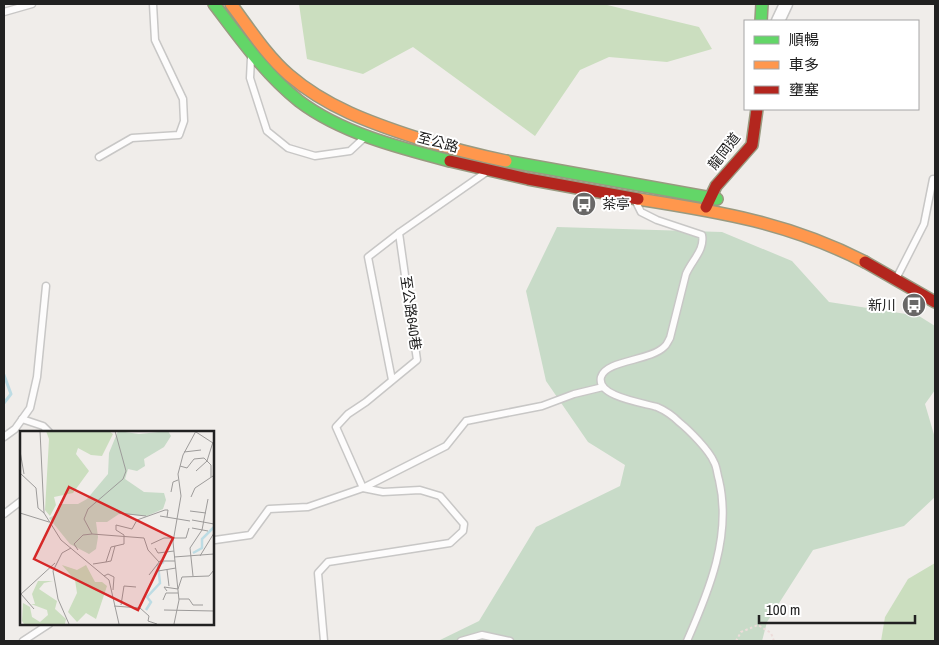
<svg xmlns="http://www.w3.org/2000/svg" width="939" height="645" font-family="'Archivo Narrow','Noto Sans TC',sans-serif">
<rect width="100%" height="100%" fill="#f0edea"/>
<g fill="#cbdebf">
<polygon points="299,4 603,4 699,27 712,49 667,62 609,57 580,70 535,136 413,47 363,74 307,59"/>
<polygon points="935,563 935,641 881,641 885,617 908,579"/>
</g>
<polygon fill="#c8dbc8" points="557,227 722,232 792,261 829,302 919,316 935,326 935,390 925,404 935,438 935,497 904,526 813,550 767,622 762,641 438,641 479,621 536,527 620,486 625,465 588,442 546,381 526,291"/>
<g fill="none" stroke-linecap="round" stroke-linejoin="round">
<polyline stroke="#bddce4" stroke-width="3" points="4,375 11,394 4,403"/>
<g stroke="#c8c7c6" stroke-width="9">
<g id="lane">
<polyline points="4,12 32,4"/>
<polyline points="251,58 250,78 267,131 288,148 315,156 350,151 365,137"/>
<polyline points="99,157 132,138 179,135 184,121 183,99 155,40 153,4"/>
<path d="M636 202 641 212 657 220 702 235C705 250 692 260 686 274L670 338C668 341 667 345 664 347 650 361 606 360 601 377 596 397 645 403 657 407 664 410 674 417 679 422 689 430 709 450 714 462 717 467 717 474 719 480 732 535 709 591 687 641"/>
<polyline points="897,277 924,224 933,179"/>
<polyline points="392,380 368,257 399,233"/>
<polyline points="22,419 43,426 49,432"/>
<polyline points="4,437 15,429 30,408 37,377 46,286"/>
<polyline points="4,514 21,501"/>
<polyline points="212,539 215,540 250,535 269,509 308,507 363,488 446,446 466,421 542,406 574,394 603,387"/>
<polyline points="23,641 49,624"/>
<polyline points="324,641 318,573 328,562 450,543 463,531 464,524 440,496 420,490 383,492 363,488 336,427 348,414 366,402 417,360 399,233 485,173"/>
<polyline points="461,641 482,635 510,641"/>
</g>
</g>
<g stroke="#c8c7c6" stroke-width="15">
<polyline id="street" points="778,21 786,4"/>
</g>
<g stroke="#999a80" stroke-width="14">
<g id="fast">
<path d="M214 4C240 38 265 74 299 101 341 133 400 148 450 161"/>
<polyline points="761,21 762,4"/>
<polyline points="506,161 717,199"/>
</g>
</g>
<g stroke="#999a80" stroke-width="14">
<g id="slow">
<path d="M231 4C249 28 266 55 289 75 326 107 371 123 417 138 446 147 476 155 506 161"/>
<path d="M638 199C721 212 789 223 865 262"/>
</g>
</g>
<g stroke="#999a80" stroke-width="14">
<g id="jam">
<polyline points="450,161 528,179 638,199"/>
<polyline points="706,207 716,186 752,145 757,109"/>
<polyline points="865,262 935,302"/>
</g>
</g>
<polyline stroke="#eddcda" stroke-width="2" stroke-dasharray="2.5 2.5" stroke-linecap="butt" points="736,641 741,632 758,625 771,633 774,641"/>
<use href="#lane" stroke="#fdfcfc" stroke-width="6"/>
<use href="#street" stroke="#fdfcfc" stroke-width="12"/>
<use href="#fast" stroke="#63d668" stroke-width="11"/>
<use href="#slow" stroke="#ff974d" stroke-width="11"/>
<use href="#jam" stroke="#b3261e" stroke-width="11"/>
</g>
<defs>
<g id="bus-disc" transform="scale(1.25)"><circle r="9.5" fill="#696867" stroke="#fff"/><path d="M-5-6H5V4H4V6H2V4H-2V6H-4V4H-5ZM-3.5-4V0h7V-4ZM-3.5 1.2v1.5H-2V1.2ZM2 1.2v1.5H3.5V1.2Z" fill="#fff"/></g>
</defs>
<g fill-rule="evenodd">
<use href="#bus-disc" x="584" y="204"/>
<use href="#bus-disc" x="914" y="305"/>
</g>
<g text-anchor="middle" stroke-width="4" stroke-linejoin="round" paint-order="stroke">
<g font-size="14" fill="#212121" stroke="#fff">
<text transform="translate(438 142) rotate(15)" y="5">至公路</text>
<text transform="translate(724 151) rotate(-52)" y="5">龍岡道</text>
<text transform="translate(411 313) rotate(82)" y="5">至公路640巷</text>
</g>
<g font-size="14" fill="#212121" stroke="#fff" text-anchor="start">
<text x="602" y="209">茶亭</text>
<text x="896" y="310" text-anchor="end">新川</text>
</g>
</g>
<g transform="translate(20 431)">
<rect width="194" height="194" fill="#f0edea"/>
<path d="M26 0H89L93 3 82 25 71 24 58 17 56 23 69 40 53 62 34 66 36 74 30 85 25 79 29 8ZM42 134 57 139 66 134 75 151H82L87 155 76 188 66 182 57 191 48 181 57 162 55 149ZM18 150H33L24 152 19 158 37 170 35 178 46 188 45 193H4L2 190 3 172 10 176 12 186 20 191 28 184 27 179 11 173H15L12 163Z" fill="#cbdebf"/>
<path d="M98 0 119 3 148 0 151 5 144 16 124 28 125 35 117 40 108 38 105 48 124 61 144 62 146 69 143 78 127 85 99 83 87 91H76L78 106 76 118 69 123 50 113 29 87 37 83 39 73H58L67 68 88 43 89 22Z" fill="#c8dbc8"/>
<path fill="none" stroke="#bddce4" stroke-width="2.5" d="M173 122 182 117V108L194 96M126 179 131 171 127 166 140 152 138 134 144 131"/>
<path fill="none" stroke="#9d9b9a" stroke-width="1" d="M20 0 24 82 41 109 89 149 99 193M176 1 193 12M0 20 4 43M164 21 181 19M160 35 167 37 174 28 184 27 191 34V46M176 40 187 30 193 11M0 42 16 57 18 77 24 82M151 61 153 51 158 49M171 66 175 57 193 45M93 77 99 82 126 85M170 80 186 82M0 82 29 91M140 85 170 90M172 89 194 93M172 97 188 100M72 103 124 107 128 119 139 131M131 113 144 107H166L169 97M135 117 138 122 154 120M58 119 54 113 63 104 72 103 64 88 68 78 103 48 106 40 95 0M180 125 194 102M154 126 194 123M86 131 91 130 95 115M73 133 86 131 91 116 104 113V104L96 99V94L112 98 117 89 145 79H148L147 86M147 139 149 155M138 140 156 137M129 144 140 130H155M84 145 88 143 94 146 93 159M173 145 170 117 182 99 188 68M147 160 144 156 158 158 162 146 189 145 194 139M1 163 14 178M0 164 35 132M159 168H169L173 174H183M143 169 146 162H158M101 174 104 155 116 156M94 175 120 177 129 185 128 190 137 193M144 179 194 180M49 193 38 168 33 140 42 122 51 117M154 193 159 169 153 111 161 65 158 43 163 24 176 0"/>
<path fill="#d62828" fill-opacity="0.15" stroke="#d62828" stroke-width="2.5" d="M49 56 153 107 118 179 14 128Z"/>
<rect width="194" height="194" fill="none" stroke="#212121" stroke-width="2.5"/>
</g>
<rect width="939" height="645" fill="none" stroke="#212121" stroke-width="10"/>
<rect x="744" y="20" width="175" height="90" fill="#ffffff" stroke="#a6a6a6"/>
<rect x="754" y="36" width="25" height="8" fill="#63d668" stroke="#a6a6a6"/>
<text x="789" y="45" font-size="15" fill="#212121">順暢</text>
<rect x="754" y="61" width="25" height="8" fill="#ff974d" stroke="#a6a6a6"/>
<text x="789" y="70" font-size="15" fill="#212121">車多</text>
<rect x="754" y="86" width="25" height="8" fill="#b3261e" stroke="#a6a6a6"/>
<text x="789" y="95" font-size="15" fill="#212121">壅塞</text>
<path d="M759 615v8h156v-8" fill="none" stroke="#212121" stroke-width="2.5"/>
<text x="766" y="615" font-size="15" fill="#212121" stroke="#ffffff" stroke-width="4" paint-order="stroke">100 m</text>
</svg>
